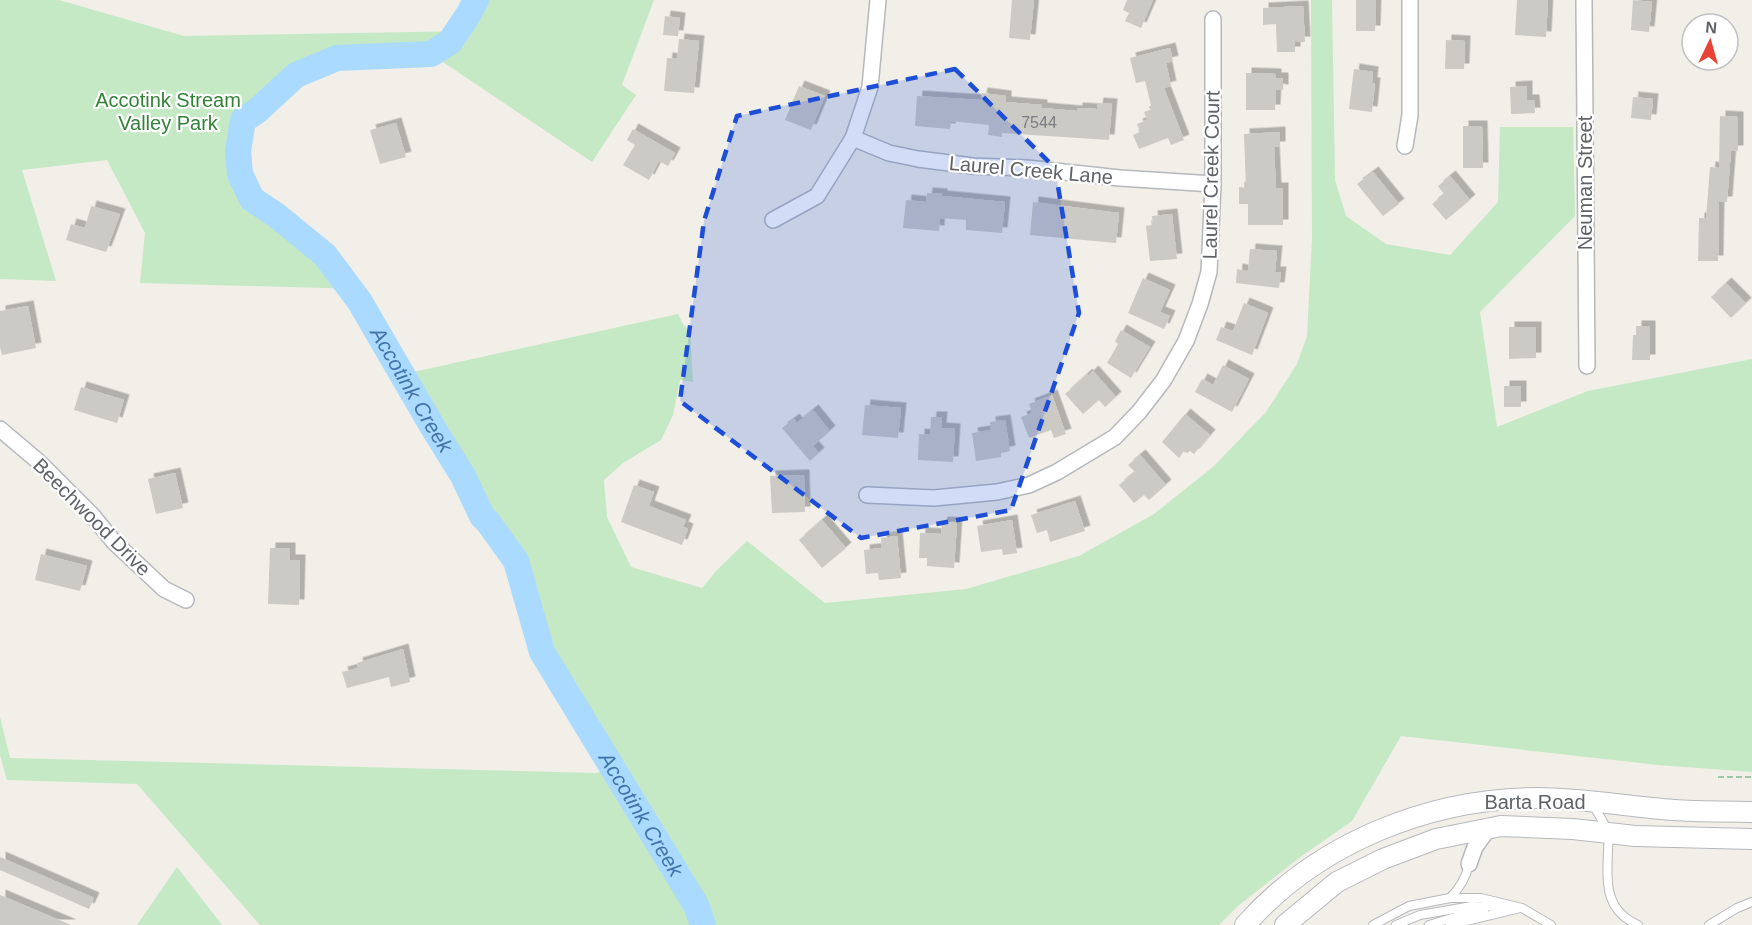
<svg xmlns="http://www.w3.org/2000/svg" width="1752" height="925" font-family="Helvetica,sans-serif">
<defs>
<filter id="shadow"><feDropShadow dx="5.5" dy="-5.5" stdDeviation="0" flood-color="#0004"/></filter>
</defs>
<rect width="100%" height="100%" fill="#f1efe8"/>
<g fill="#c5e8c5">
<polygon points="0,0 59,0 184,36 470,31 481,0 654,0 622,85 636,95 592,162 437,58 317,64 244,131 246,184 342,258 360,289 140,283 145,233 107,160 22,170 56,281 0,279"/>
<polygon points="1311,0 1332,0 1335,180 1346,216 1386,244 1450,255 1498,202 1500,127 1573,127 1575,216 1480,312 1497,427 1588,391 1752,359 1752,772 1658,765 1401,736 1352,821 1299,858 1239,905 1219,925 260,925 137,784 7,780 0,755 0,717 10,758 597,773 611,766 542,652 516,561 503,525 484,502 475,479 409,373 678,314 683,324 690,332 693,382 680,380 673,415 661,440 623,463 604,480 607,517 631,567 702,588 717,570 747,541 825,603 966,589 1079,556 1154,514 1214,466 1266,412 1297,364 1307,336 1312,239"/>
<polygon points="177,867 222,925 137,925"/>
</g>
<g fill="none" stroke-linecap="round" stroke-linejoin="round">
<path stroke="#aadaff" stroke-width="26" id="s1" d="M476 0 468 15 450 42 431 54 337 58 296 75 257 111 243 120 238 151 240 174 252 199 276 215 325 255 360 302 432 426 463 476 482 516 488 522 516 561 542 652 696 905 703 925"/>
</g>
<g fill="#cccac5" filter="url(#shadow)">
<polygon points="1012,0 1034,0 1030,40 1009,38"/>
<polygon points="1127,0 1153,0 1141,28 1125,21 1129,13 1123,10"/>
<polygon points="1356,0 1376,0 1375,31 1356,31"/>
<polygon points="1517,0 1548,0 1546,37 1515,35"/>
<polygon points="1633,0 1652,2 1649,32 1631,30"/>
<polygon points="1303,6 1305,42 1295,42 1295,52 1277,52 1276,24 1263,25 1263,8"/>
<polygon points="665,16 680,18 678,36 663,35"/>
<polygon points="679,39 699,41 694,93 664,91 667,58 677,59"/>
<polygon points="1446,40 1465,41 1464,69 1445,69"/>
<polygon points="1170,48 1173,61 1166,63 1171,86 1164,88 1184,140 1171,145 1168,138 1139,149 1133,135 1140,132 1137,124 1147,120 1144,112 1152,109 1145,81 1136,83 1130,58"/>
<polygon points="1354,69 1373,72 1372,83 1375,83 1372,112 1349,109"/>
<polygon points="1246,73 1276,74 1276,78 1283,78 1283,90 1276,89 1275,110 1246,110"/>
<polygon points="799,86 825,96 811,130 785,120"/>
<polygon points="1527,86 1527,100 1534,100 1535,113 1511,114 1510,87"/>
<polygon points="982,93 1006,96 1006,102 1042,105 1042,108 1077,111 1077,108 1097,109 1098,103 1112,104 1109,140 1002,133 1002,137 988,135 989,125 951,121 950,129 915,126 917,96 981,100"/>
<polygon points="1633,97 1653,99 1651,120 1631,118"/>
<polygon points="1720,116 1738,117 1738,151 1731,151 1727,202 1719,202 1718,261 1698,261 1699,218 1706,218 1710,167 1719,168"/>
<polygon points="396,123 406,157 380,164 370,130"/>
<polygon points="1463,126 1482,126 1483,168 1463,168"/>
<polygon points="633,129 675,153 668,166 659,161 649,180 623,165 635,145 627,140"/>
<polygon points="1280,132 1280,147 1274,147 1276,188 1283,188 1283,225 1248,225 1248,204 1239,204 1239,187 1246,188 1244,134"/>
<polygon points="1373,172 1399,204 1383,216 1357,184"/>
<polygon points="1450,176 1470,200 1446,220 1432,204 1444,194 1438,186"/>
<polygon points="927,193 942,194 942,196 1005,202 1002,233 966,230 966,220 940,218 939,231 903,228 906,200 926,202"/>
<polygon points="1033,202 1119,213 1116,243 1030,235"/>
<polygon points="91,206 120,214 106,252 66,240 71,224 85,228"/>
<polygon points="1172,214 1177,259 1150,261 1146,226 1153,225 1152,216"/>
<polygon points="1250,249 1277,251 1275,272 1281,272 1279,288 1236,283 1237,269 1248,271"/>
<polygon points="1143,278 1170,290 1160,312 1170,316 1164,329 1128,313"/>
<polygon points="1726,283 1746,303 1731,318 1711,297"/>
<polygon points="1244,303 1268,313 1252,355 1216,340 1221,327 1233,331"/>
<polygon points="28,306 36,348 2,355 0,347 0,311"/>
<polygon points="1636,326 1650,326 1650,360 1632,360 1633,335 1636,335"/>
<polygon points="1509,327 1536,327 1536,358 1509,359"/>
<polygon points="1121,330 1150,347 1131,378 1107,363 1118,344 1115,341"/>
<polygon points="1223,365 1249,379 1232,412 1195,392 1202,379 1213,385"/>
<polygon points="1093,371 1116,397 1105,407 1099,400 1083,414 1065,394 1087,374 1088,376"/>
<rect x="1504" y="386" width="17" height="21"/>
<polygon points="81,387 124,400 117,423 74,410"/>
<polygon points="1052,395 1066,434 1054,438 1051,430 1029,438 1021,417 1032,413 1029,404"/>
<polygon points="865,405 901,408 898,438 862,435"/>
<polygon points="813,410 830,431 813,446 819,453 810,461 782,428 794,419 797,423"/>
<polygon points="1185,414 1210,435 1194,454 1190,451 1187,453 1184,451 1179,458 1162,442"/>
<polygon points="931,417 942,417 941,428 955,429 953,462 918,460 919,434 930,435"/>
<polygon points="1005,420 1010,451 1001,453 1001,457 976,461 972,433 991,430 990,422"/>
<polygon points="1140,455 1166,485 1149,500 1144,495 1134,503 1119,485 1135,472 1128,465"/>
<polygon points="175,473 183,508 156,514 148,479"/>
<polygon points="804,475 805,512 772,513 770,476"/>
<polygon points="634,485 654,492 649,506 686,520 683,527 688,529 682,545 621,522"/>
<polygon points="1075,501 1085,531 1050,542 1047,530 1037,533 1031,515"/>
<polygon points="822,520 846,548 822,568 799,540"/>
<polygon points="1012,520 1017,553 1003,555 1002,549 981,552 977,526"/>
<polygon points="942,522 957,523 954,568 927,566 927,558 919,558 920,533 941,534"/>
<polygon points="897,536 901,578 879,580 878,573 866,574 864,550 882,548 881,538"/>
<polygon points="270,548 290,548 290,560 300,560 299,605 268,604"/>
<polygon points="41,554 87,566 80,591 35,580"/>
<polygon points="403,649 410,682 391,687 389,677 347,688 342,672 358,668 357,663"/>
<polygon points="0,857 94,898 89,909 0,870"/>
<polygon points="0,895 71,925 0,925"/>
</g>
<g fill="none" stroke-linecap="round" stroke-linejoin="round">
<g stroke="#b5b8bc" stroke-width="10">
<g id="service">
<path d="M1592 803C1597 812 1604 822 1608 832 1610 837 1608 844 1608 850 1607 882 1604 910 1638 925"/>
<path d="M1450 898C1460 888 1466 878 1469 864"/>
<polyline points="1373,925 1409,906 1450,898 1481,898 1522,908 1551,925"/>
<polyline points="1396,925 1420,915 1472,906 1505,907"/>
<polyline points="1429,925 1475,911 1484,910"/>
<polyline points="1450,925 1520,908"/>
<polyline points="1709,925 1737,908 1752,902"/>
</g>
</g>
<g stroke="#b5b8bc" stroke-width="18">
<g id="minor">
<polyline points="1584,0 1587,366"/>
<polyline points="853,138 889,153 918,159 973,166 1027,168 1120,178 1213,184"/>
<polyline points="1405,146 1410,115 1410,0"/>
<polyline points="773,220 817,196 853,138 870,87 878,0"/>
<polyline points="0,429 39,462 92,515 114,542 164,589 186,600"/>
<polyline points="867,495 934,498 997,492 1029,485 1057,472 1115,437 1139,412 1163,381 1186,341 1200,304 1209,272 1213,184 1213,19"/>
<polyline points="1469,864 1475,847 1488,829"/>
</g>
</g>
<g stroke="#b5b8bc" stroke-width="22">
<g id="tertiary">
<path d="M1245 925C1318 843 1429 798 1538 798 1584 798 1629 807 1674 810 1700 812 1726 811 1752 812"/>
<polyline points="1285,925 1337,882 1383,859 1436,839 1501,826 1573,829 1635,836 1752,839"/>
</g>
</g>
<polyline stroke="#9cc7a9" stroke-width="2" stroke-dasharray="6 3" stroke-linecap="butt" points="1718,777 1752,777"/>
<use href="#service" stroke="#fff" stroke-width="8"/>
<use href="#minor" stroke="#fff" stroke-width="15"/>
<use href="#tertiary" stroke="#fff" stroke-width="20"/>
</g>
<path fill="#1d4ed8" fill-opacity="0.2" stroke="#1d4ed8" stroke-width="4.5" stroke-dasharray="12 8" stroke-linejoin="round" d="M955 69 1055 168 1079 313 1011 510 861 538 680 401 704 221 737 116Z"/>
<g text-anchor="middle" stroke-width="4.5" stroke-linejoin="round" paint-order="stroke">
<g font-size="16" fill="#7a7d7f">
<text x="1039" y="128">7544</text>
</g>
<g font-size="20" fill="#348238" stroke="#fff">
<text x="168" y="107">Accotink Stream<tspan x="168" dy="23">Valley Park</tspan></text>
</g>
<g font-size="20" fill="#5f6368" stroke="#fff">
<text transform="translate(1031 170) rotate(5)" y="7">Laurel Creek Lane</text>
<text transform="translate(1211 175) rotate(-89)" y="7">Laurel Creek Court</text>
<text transform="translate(1585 183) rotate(-90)" y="7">Neuman Street</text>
<text transform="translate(92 517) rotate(45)" y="7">Beechwood Drive</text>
<text x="1535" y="809">Barta Road</text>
</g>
<g font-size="21" font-style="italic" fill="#4174aa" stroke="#fff">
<text dy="7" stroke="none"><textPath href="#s1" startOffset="615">Accotink Creek</textPath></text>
<text dy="7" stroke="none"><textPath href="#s1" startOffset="1101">Accotink Creek</textPath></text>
</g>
</g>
<g transform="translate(1710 42) rotate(5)"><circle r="28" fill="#ffffff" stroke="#bfc1c3" stroke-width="1.5"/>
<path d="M0-4.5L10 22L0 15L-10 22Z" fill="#ea4335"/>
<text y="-9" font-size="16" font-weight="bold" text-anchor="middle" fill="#5f6368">N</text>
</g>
</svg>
